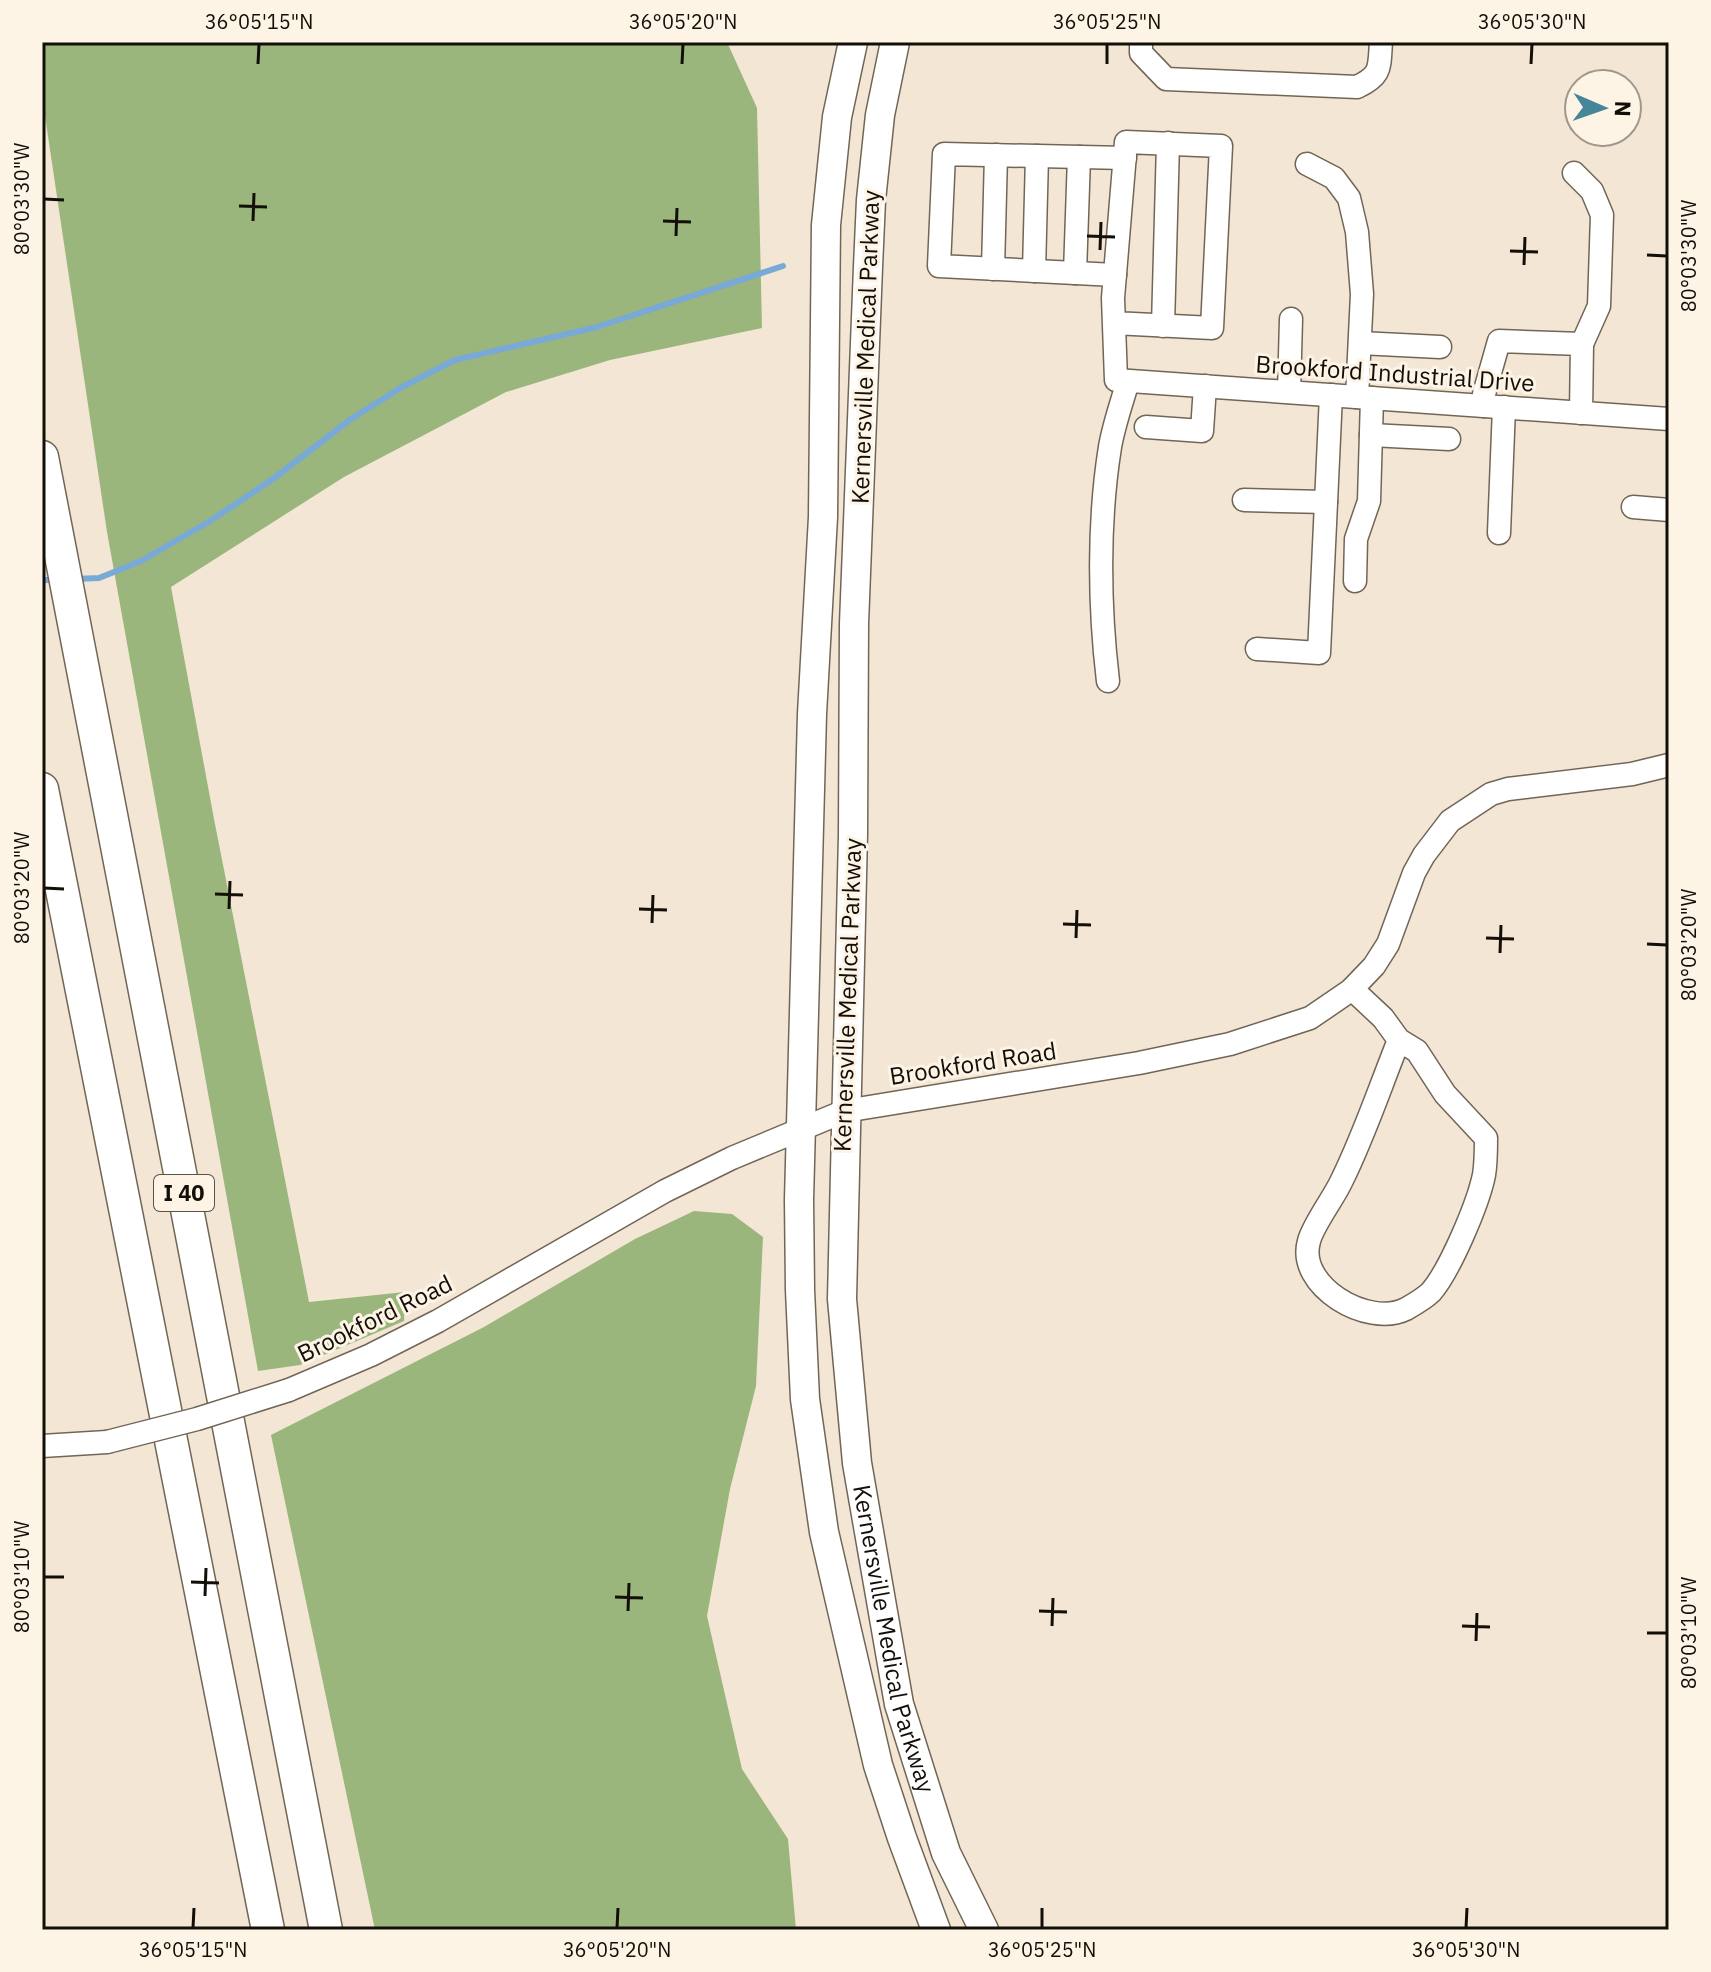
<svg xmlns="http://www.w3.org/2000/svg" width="1711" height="1972" font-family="'IBM Plex Sans',sans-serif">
<rect width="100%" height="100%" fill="#f3e6d4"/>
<g fill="#9bb67c">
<polygon points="42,42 727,42 757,108 762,328 610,360 506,392 344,477 171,587 214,819 309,1302 405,1292 404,1321 300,1365 258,1371 107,532 42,96"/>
<polygon points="694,1211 732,1214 763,1237 756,1386 730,1489 707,1616 742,1769 788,1839 796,1930 375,1930 271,1435 484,1327 635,1239"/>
</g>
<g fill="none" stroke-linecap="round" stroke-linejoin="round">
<g stroke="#78a9d7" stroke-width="6">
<polyline points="75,579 99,578 141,561 210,521 273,479 351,419 402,387 455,360 597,327 783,266"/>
<polyline points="42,580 56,580"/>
</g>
<g stroke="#716656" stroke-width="25">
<g id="minor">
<path d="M1141 42V53L1166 79 1357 87C1382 75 1379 68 1381 42"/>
<polyline points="1307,164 1334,178 1349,198 1357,232 1362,294 1357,397"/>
<polyline points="1574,173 1592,191 1602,215 1599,306 1582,344"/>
<polyline points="993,269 996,155"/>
<polyline points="1034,271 1037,156"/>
<polyline points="1075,273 1079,157"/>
<polyline points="1115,275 939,266 944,154 1125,158"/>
<polyline points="1114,323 1212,328 1221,146 1126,142 1113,298 1116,380 1669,419"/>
<polyline points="1163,326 1168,143"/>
<polyline points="1360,343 1440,347"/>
<polyline points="1289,392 1291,319"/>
<polyline points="1484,406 1484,394 1499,341 1582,344 1581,413"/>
<polyline points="1146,427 1202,431 1205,386"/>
<polyline points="1371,435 1449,439"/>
<polyline points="1244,500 1326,502"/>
<polyline points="1633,507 1669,510"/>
<polyline points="1499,533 1504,407"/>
<polyline points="1355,581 1356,539 1369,501 1372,398"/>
<polyline points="1257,649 1319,653 1331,395"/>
<path d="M1108 681C1099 606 1098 522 1110 447 1114 424 1122 402 1128 381"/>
<path d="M1352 989 1383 1018 1399 1040 1417 1051 1445 1094 1486 1138C1486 1150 1486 1163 1484 1175 1478 1204 1450 1270 1431 1292 1425 1298 1413 1305 1406 1309 1368 1328 1296 1286 1309 1241 1313 1225 1333 1199 1341 1182 1364 1136 1380 1087 1399 1040"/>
<polyline points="289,1390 371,1355 438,1321 665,1191 732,1158 845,1111 1139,1063 1230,1044 1310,1018 1351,990 1374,966 1388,944 1414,873 1424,855 1450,821 1491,794 1508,789 1632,774 1669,765"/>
<polyline points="42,1446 107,1442"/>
</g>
</g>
<g stroke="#716656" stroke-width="31">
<g id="major">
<polyline points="853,42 837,117 826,225 823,517 812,714 799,1200 800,1290 805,1399 824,1532 878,1765 902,1838 936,1930"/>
<path id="s1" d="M895 42 880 115 871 200 868 267 854 624 853 834 842 1299 857 1463 899 1704 946 1853 984 1930"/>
</g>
</g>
<g stroke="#716656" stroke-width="35">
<g id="highway">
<polyline points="42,457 326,1930"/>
<polyline points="42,789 268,1930"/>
</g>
</g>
<use href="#minor" stroke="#fff" stroke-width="22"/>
<use href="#major" stroke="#fff" stroke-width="28"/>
<use href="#highway" stroke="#fff" stroke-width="32"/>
<g stroke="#716656" stroke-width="25" stroke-linecap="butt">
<polyline id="minor-bridge" points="107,1442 197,1419 289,1390"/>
</g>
<use href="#minor-bridge" stroke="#fff" stroke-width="22"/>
</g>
<path fill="none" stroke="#120e08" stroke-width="3" d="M258 64 259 44M682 64 683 44M1107 64V44M1531 64 1532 44M44 199 64 200M239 206 267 207M253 221 254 193M663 221 691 222M676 236 677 208M1087 236 1115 237M1100 250 1101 222M1510 251 1538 252M1647 255 1667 256M1524 265 1525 237M44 888 64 889M215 894 243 895M229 909 230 881M639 909 667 910M652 923 653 895M1063 924 1091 925M1076 938 1077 910M1486 938 1514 939M1647 944 1667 945M1500 953 1501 925M44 1577H64M191 1582 219 1583M205 1596 206 1568M615 1597 643 1598M628 1611 629 1583M1039 1611 1067 1612M1052 1626 1053 1598M1462 1626 1490 1627M1647 1633H1667M1476 1641 1477 1613M193 1928 194 1908M617 1928 618 1908M1042 1928V1908M1466 1928 1467 1908"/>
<g text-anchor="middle" stroke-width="6" stroke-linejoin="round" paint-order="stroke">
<rect fill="#fef4e6" stroke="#59534b" stroke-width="2" x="154" y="1175" width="60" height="36" rx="6"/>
<g font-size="22" font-weight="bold" fill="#120e08">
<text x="184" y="1201">I 40</text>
</g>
<g font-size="24" fill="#120e08" stroke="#fef4e6">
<text transform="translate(866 347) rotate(-88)" y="8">Kernersville Medical Parkway</text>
<text transform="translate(1395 374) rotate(4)" y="8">Brookford Industrial Drive</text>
<text transform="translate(848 995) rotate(-88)" y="8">Kernersville Medical Parkway</text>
<text transform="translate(973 1064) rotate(-9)" y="8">Brookford Road</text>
<text transform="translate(375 1319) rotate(-26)" y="8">Brookford Road</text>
<text dy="8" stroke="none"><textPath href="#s1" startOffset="1604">Kernersville Medical Parkway</textPath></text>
</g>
</g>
<rect width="1711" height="1972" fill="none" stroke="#fef4e6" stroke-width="88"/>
<g transform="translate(1603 108) rotate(92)"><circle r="38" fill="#fef4e6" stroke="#a0988d" stroke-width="2"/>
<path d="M0-6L14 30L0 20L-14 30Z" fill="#458798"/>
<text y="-12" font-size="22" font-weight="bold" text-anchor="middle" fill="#120e08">N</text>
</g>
<rect x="44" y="44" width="1623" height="1884" fill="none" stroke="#120e08" stroke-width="3"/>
<g font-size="20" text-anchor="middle" fill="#120e08">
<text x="259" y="29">36°05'15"N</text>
<text x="683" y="29">36°05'20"N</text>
<text x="1107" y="29">36°05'25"N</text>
<text x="1532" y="29">36°05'30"N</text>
<text transform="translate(22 199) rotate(-90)" y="7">80°03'30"W</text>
<text transform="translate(1689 256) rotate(-90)" y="7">80°03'30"W</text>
<text transform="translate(22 888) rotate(-90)" y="7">80°03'20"W</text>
<text transform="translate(1689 945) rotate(-90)" y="7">80°03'20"W</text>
<text transform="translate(22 1577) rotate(-90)" y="7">80°03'10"W</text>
<text transform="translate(1689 1633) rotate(-90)" y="7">80°03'10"W</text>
<text x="193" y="1957">36°05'15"N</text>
<text x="617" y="1957">36°05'20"N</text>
<text x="1042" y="1957">36°05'25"N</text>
<text x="1466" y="1957">36°05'30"N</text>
</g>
</svg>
